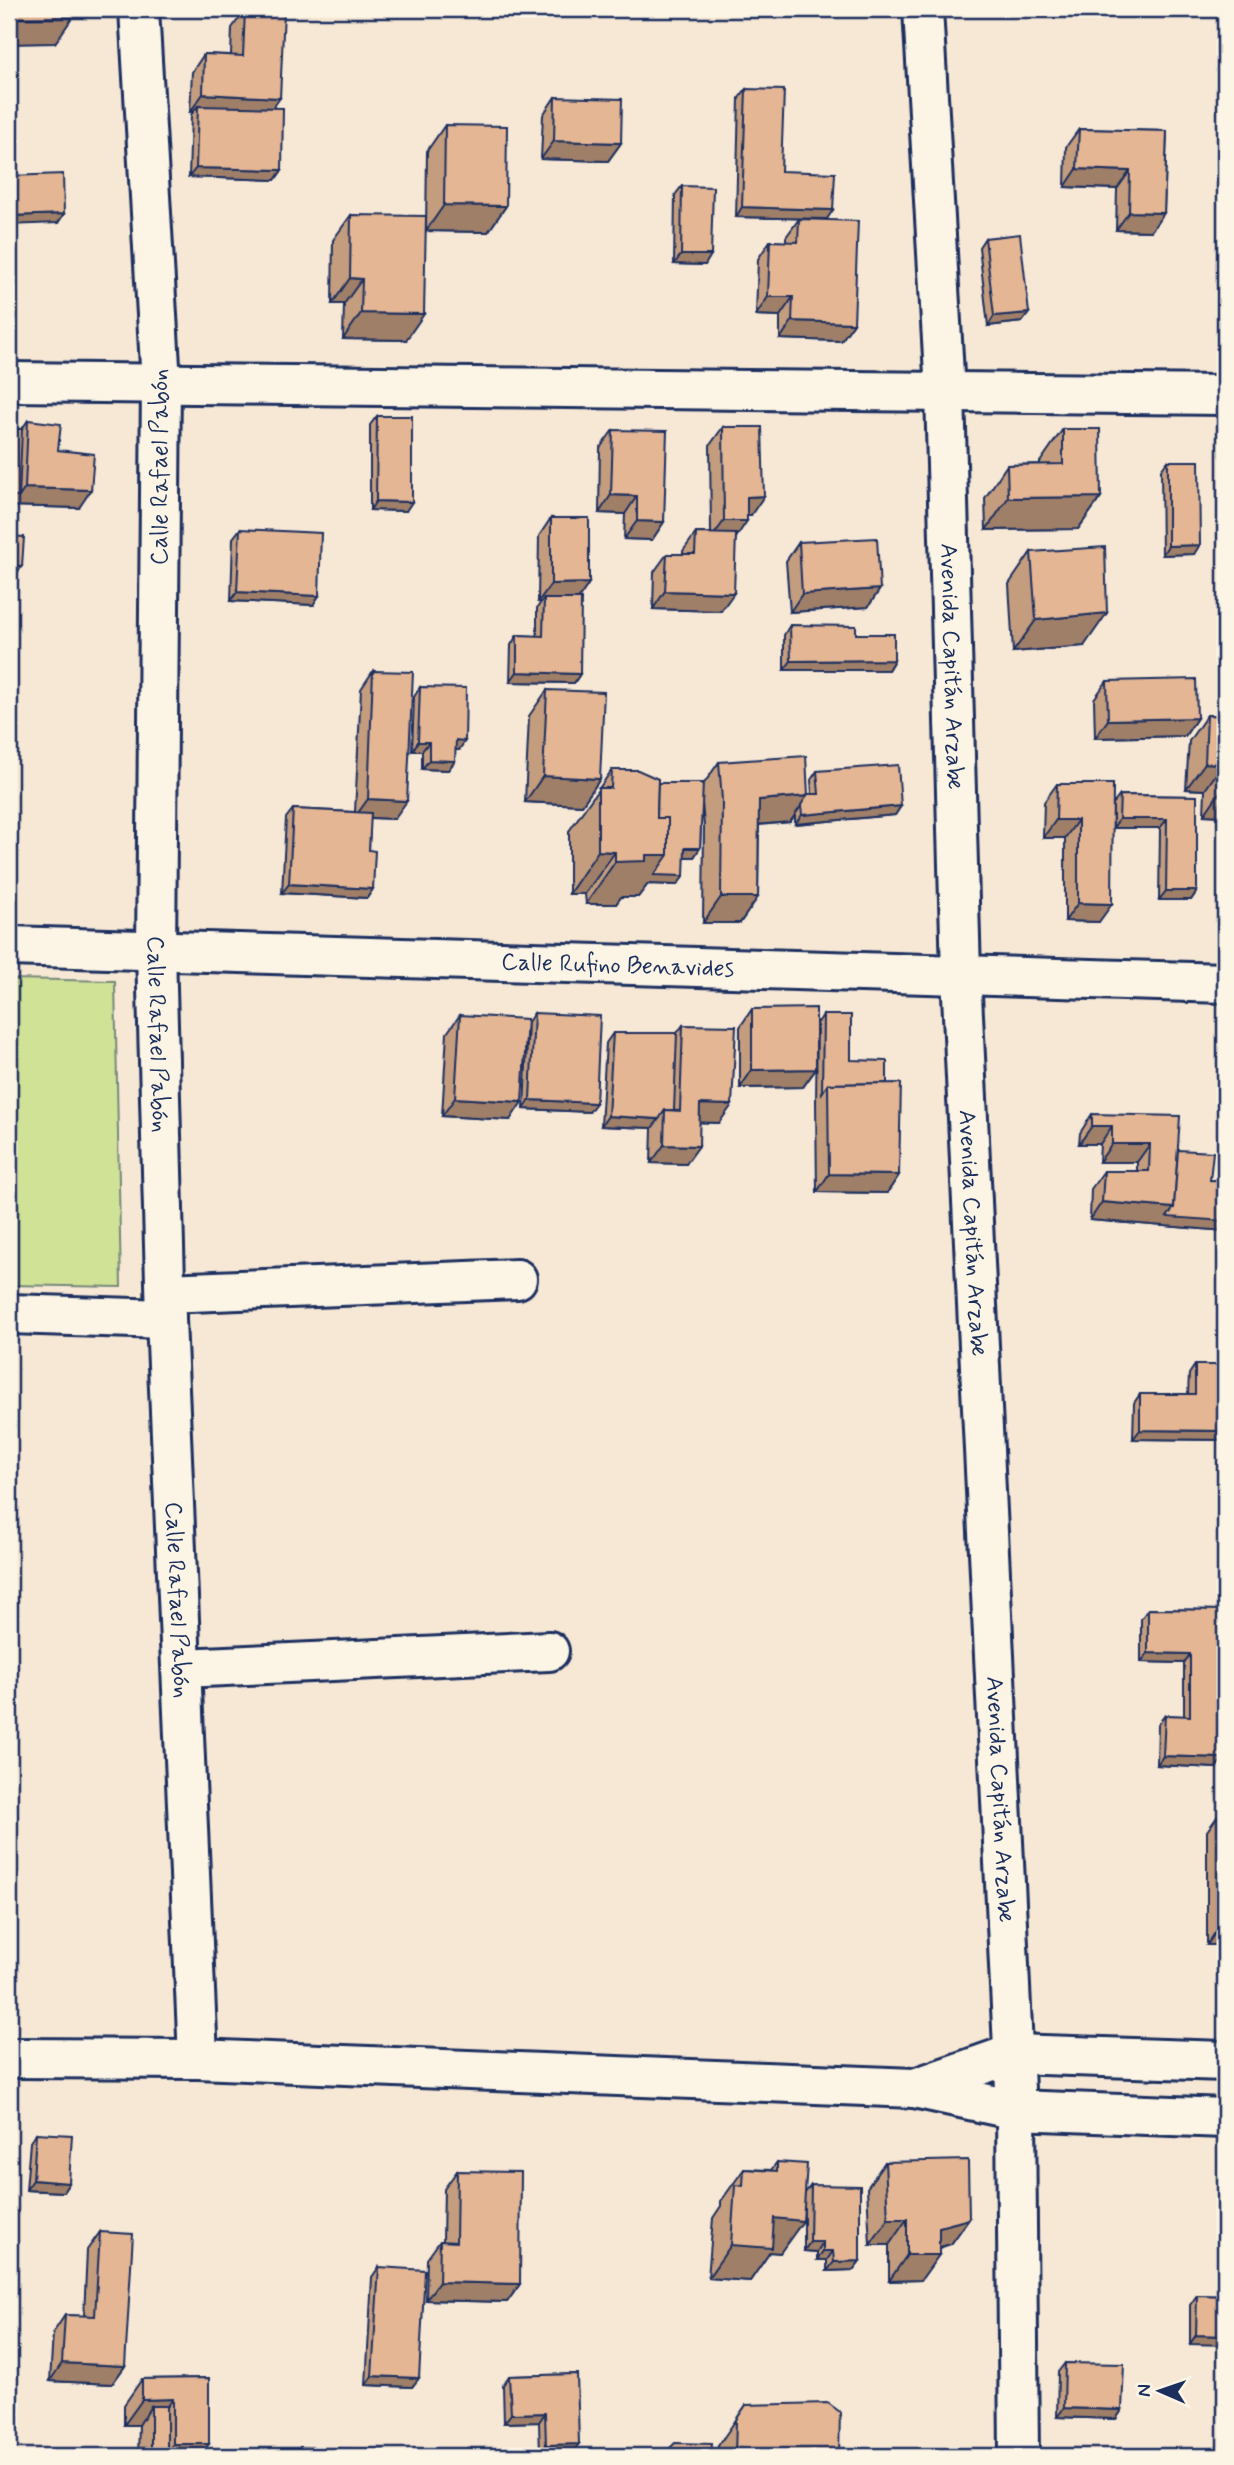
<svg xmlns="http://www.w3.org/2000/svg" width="1234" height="2465" font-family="Mynerve,sans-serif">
<rect width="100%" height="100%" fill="#f7e8d5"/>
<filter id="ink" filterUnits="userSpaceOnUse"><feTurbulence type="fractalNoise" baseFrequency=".0143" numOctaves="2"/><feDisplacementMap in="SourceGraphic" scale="14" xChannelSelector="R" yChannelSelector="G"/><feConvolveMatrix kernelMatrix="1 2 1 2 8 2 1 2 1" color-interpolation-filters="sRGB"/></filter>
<g filter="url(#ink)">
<polygon fill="#d0e296" stroke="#76887a" stroke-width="2" points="9,979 115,981 121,1287 9,1285"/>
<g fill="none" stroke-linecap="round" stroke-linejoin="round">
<g stroke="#1b2f5e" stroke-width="44">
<g id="street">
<path id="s1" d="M139 9 161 383 156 951 166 1319 198 2059"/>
<polyline points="9,382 1225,395"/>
<path id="s2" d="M9 946 1225 983"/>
<polyline points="166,1293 517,1279"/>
<polyline points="9,1314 166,1319"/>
<polyline points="182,1668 549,1651"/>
<polyline points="1016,2110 1019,2456"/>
</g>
</g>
<g stroke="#1b2f5e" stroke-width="44">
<g id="secondary">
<path id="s3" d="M923 9 945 392 961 974 1016 2110"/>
<polyline points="9,2058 198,2059 914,2088 1016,2110 1225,2118"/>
<polyline points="915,2088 1012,2054 1225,2061"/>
</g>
</g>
<use href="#street" stroke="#fcf5e5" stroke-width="38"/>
<use href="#secondary" stroke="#fcf5e5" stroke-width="38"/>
</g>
<g fill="#c49d7f" stroke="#1b2f5e" stroke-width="2">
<polygon points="245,10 273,108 282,170 275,180 189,177 191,115 193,112 190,112 192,72 204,54 231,55 232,28"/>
<polygon points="746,89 781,171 827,219 736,217 739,98"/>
<polygon points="555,97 621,143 608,161 541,159 543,115"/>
<polygon points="445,125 506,206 488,232 426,231 427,151"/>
<polygon points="1079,129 1167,131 1164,213 1151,231 1116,230 1117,189 1065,187 1066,147"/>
<polygon points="682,186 705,265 674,264 675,195"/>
<polygon points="351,215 406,340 343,339 344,304 332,304 333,240"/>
<polygon points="799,219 854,323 841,341 780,339 780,316 756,315 758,259 770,241 786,242 786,237"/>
<polygon points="985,238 1029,313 1022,322 988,326 979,247"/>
<polygon points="377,416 406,511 370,510 370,425"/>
<polygon points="28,420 58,450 79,508 9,506 9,429 22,429"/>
<polygon points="723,427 751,515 747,515 736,538 721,611 653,609 654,572 667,554 683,554 683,551 696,533 711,533 710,445"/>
<polygon points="1063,429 1101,497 1078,529 986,530 985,498 1007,465 1040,464 1040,462"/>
<polygon points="613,430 664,522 652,540 624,539 625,514 599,513 600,448"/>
<polygon points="1168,461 1194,554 1162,555 1161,470"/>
<polygon points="551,518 589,583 578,599 580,674 574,683 510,682 511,645 517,635 537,636 537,608 541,602 538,602 539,536"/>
<polygon points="240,529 313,605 231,601 233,538"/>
<polygon points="799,542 880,589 868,607 790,612 786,561"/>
<polygon points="1031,552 1084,646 1013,652 1009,584"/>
<polygon points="790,625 856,634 894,660 888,670 784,670 784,635"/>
<polygon points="373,671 394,819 370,818 369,850 373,889 367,898 282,893 286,818 293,809 355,812 361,689"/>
<polygon points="1107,681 1197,718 1185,736 1095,738 1094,699"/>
<polygon points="420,687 459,750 455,750 455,761 448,770 422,769 422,751 412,751 414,697"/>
<polygon points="547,690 600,779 582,805 525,802 529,716"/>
<polygon points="1207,715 1225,716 1225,816 1204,815 1205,790 1186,789 1189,741"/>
<polygon points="719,762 808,794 812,794 811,780 817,771 901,806 895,815 795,824 795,814 790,822 759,825 758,897 740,923 703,923 704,826 702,802 700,848 694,857 685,857 677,885 648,884 638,897 621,897 616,904 586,904 585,894 569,894 569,831 612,770 658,783 703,785"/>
<polygon points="1057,784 1113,784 1099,922 1065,921 1065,838 1043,838 1044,802"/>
<polygon points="1120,795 1197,796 1197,891 1191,900 1159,900 1160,828 1113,828 1113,804"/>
<polygon points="1225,881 1225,947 1222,947"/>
<polygon points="752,1009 816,1069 803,1087 740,1088 740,1027"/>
<polygon points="534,1013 589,1112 524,1109 528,1022"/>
<polygon points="460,1015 510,1120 442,1116 447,1033"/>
<polygon points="823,1015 851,1060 887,1083 899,1175 887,1193 817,1192 816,1102 817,1024"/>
<polygon points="683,1025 719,1123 699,1122 686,1164 651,1163 652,1128 601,1126 606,1043 613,1033 677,1033"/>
<polygon points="1092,1114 1178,1150 1210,1180 1225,1181 1225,1231 1090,1220 1091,1189 1104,1171 1137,1171 1137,1162 1099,1162 1100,1144 1079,1144 1080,1133"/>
<polygon points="1195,1365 1225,1365 1225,1440 1133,1439 1134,1403 1140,1394 1188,1394 1189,1374"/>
<polygon points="1225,1572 1225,1705 1223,1758 1216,1768 1157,1765 1158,1724 1165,1715 1184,1716 1184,1663 1141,1662 1141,1619 1148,1609 1223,1610"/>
<polygon points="1225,1789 1225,1945 1207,1945 1207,1831 1220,1813 1223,1813 1223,1792"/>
<polygon points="36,2133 69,2183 63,2192 26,2190 30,2142"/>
<polygon points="777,2162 805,2193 811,2185 860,2261 853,2270 827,2271 827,2260 817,2260 817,2252 804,2251 804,2207 780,2253 770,2252 750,2281 708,2278 713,2218 721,2206 721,2201 744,2169 771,2170"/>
<polygon points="885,2162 969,2219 951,2244 939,2248 921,2280 889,2281 889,2245 870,2245 867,2188"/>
<polygon points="457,2171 520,2284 507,2302 426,2300 427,2259 440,2241 443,2241 444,2189"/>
<polygon points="100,2232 125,2366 112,2384 50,2381 53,2333 65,2315 84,2316 87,2250"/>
<polygon points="379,2267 419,2378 412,2387 366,2385 372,2277"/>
<polygon points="1197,2295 1225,2296 1190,2344 1190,2305"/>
<polygon points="1065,2363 1122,2410 1116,2419 1057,2417 1058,2372"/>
<polygon points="577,2374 572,2453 540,2454 539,2422 504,2423 503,2385 509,2376"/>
<polygon points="209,2378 203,2456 138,2456 139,2425 124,2425 124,2405 142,2379"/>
<polygon points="746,2405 839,2456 717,2456 718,2446"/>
<polygon points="300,2447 383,2456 294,2456"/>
</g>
<g fill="#a07f68" stroke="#1b2f5e" stroke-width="2">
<polygon points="73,17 55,43 9,44 9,18"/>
<polygon points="203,94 280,98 267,116 198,106 193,112 190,112"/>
<polygon points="554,141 621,143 608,161 541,159"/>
<polygon points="196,168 282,170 275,180 189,177"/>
<polygon points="1077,169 1130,171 1117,189 1065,187"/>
<polygon points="444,205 506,206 488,232 426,231"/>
<polygon points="742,207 833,210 827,219 736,217"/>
<polygon points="1129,212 1164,213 1151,231 1116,230"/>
<polygon points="64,214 58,223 9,225 9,216"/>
<polygon points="681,255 711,255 705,265 674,264"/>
<polygon points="350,278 362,279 344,304 332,304"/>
<polygon points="768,297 793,297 780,316 756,315"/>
<polygon points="361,313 424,314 406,340 343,339"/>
<polygon points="1029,313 1022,322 988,326 994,316"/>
<polygon points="792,321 854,323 841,341 780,339"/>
<polygon points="25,488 91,490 79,508 9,506 9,496 19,497"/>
<polygon points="611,495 637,496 625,514 599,513"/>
<polygon points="764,496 751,515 735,515 747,497"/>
<polygon points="1101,497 1078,529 986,530 1008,498"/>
<polygon points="376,501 412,502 406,511 370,510"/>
<polygon points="637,521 664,522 652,540 624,539"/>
<polygon points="724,521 747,521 735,539 711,539"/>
<polygon points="1200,545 1194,554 1162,555 1168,546"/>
<polygon points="9,565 22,566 16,575 9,575"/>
<polygon points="589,583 577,601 544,599 541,602 538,602 551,584"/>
<polygon points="880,589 868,607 790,612 802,594"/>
<polygon points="665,591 734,593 721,611 653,609"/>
<polygon points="237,592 319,596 313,605 231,601"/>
<polygon points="1107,613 1084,646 1013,652 1036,620"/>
<polygon points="894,660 888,670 784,670 791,661"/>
<polygon points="517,672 580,674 574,683 510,682"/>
<polygon points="1197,718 1185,736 1095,738 1108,720"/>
<polygon points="456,740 465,741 459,750 449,750"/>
<polygon points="418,742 429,742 422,751 412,751"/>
<polygon points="429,760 455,761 448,770 422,769"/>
<polygon points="1205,763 1223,764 1205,790 1186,789"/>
<polygon points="543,776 600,779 582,805 525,802"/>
<polygon points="1222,789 1225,789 1225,816 1204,815"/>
<polygon points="808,796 790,822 741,826 759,800"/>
<polygon points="368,799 407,801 394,819 355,817"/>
<polygon points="901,806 895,815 795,824 802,815"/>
<polygon points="1119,819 1167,819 1160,828 1113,828"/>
<polygon points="1056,820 1078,820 1065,838 1043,838"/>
<polygon points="685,848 700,848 694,857 678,857"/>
<polygon points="598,851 615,852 585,894 569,894"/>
<polygon points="646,855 668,855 684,876 677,885 648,884 638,897 621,897 616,904 586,904 615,862"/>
<polygon points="289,884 373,889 367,898 282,893"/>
<polygon points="1166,891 1197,891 1191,900 1159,900"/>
<polygon points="721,897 758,897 740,923 703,923"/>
<polygon points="1078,903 1112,904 1099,922 1065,921"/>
<polygon points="816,1069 803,1087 740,1088 752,1070"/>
<polygon points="455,1098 522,1102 510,1120 442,1116"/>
<polygon points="530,1100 596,1103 589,1112 524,1109"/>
<polygon points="700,1104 732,1105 719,1123 687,1122"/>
<polygon points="608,1116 659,1119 652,1128 601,1126"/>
<polygon points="1092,1126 1112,1126 1100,1144 1079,1144"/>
<polygon points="1112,1144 1150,1144 1137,1162 1099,1162"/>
<polygon points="664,1145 699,1146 686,1164 651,1163"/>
<polygon points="829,1174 899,1175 887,1193 817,1192"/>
<polygon points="1102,1202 1174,1208 1225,1221 1225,1231 1090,1220"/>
<polygon points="1140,1430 1225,1431 1225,1440 1133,1439"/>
<polygon points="1148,1653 1190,1654 1184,1663 1141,1662"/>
<polygon points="1163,1756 1223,1758 1216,1768 1157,1765"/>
<polygon points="1219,1927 1225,1927 1225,1945 1207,1945"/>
<polygon points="33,2180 69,2183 63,2192 26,2190"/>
<polygon points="774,2218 803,2221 780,2253 770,2252 750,2281 708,2278 731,2245"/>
<polygon points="888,2219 907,2219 889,2245 870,2245"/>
<polygon points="969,2219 951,2244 921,2252 939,2227"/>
<polygon points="810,2242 823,2242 817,2252 804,2251"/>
<polygon points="823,2251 833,2251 827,2260 817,2260"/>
<polygon points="907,2255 939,2255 921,2280 889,2281"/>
<polygon points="860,2261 853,2270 827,2271 834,2262"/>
<polygon points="439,2282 520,2284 507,2302 426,2300"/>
<polygon points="1196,2335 1225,2336 1225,2345 1190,2344"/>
<polygon points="62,2363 125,2366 112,2384 50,2381"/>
<polygon points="372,2376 419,2378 412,2387 366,2385"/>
<polygon points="173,2399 155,2424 151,2406 139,2425 124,2425 142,2400"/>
<polygon points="1064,2408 1122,2410 1116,2419 1057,2417"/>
<polygon points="545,2413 539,2422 504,2423 511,2414"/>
<polygon points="173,2444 209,2444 200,2456 164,2456"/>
<polygon points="579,2444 572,2453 540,2454 546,2445"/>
</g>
<g fill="#e4b694" stroke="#1b2f5e" stroke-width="2">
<polygon points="9,9 73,9 73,17 9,18"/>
<polygon points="245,10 284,11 280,98 203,94 204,54 243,56"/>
<polygon points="746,89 784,90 781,171 835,173 833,210 742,207"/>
<polygon points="555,97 622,99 621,143 554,141"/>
<polygon points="198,106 283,108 282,170 196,168"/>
<polygon points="445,125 507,126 506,206 444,205"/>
<polygon points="1079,129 1167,131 1164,213 1129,212 1130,171 1077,169"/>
<polygon points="63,174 64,214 9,216 9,176"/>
<polygon points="682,186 713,187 711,255 681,255"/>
<polygon points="351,215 426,216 424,314 361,313 362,279 350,278"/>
<polygon points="799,219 858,221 854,323 792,321 793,297 768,297 770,241 798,242"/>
<polygon points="1020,234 1029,313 994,316 985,238"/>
<polygon points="377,416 412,416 412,502 376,501"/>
<polygon points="28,420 61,424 58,450 94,454 91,490 25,488"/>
<polygon points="723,427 762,427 764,496 747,497 747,521 724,521"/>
<polygon points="9,429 22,429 19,497 9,496"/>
<polygon points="1063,429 1100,429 1101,497 1008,498 1007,465 1063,464"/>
<polygon points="613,430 667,431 664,522 637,521 637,496 611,495"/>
<polygon points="1168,461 1199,461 1200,545 1168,546"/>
<polygon points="551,518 589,518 589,583 551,584"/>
<polygon points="240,529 321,533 319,596 237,592"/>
<polygon points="696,533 736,534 734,593 665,591 667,554 695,554"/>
<polygon points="9,536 24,537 22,566 9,565"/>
<polygon points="877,538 880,589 802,594 799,542"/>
<polygon points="1105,547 1107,613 1036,620 1031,552"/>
<polygon points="544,599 581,599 580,674 517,672 517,635 543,636"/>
<polygon points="790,625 856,626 856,634 894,634 894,660 791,661"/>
<polygon points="373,671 413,672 407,801 368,799"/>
<polygon points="1196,679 1197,718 1108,720 1107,681"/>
<polygon points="420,687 466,688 465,741 456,740 455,761 429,760 429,742 418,742"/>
<polygon points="547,690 604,692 600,779 543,776"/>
<polygon points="1207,715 1225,716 1225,789 1222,789 1223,764 1205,763"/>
<polygon points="806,756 808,796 759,800 758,897 721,897 722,800 719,762"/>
<polygon points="898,765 901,806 802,815 801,805 808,794 819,794 817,771"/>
<polygon points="612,770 638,770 658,779 657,818 668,818 668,855 646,855 646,861 615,862 615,852 598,851 598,788 611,788"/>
<polygon points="658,783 703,783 700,848 685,848 684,876 654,875 668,855 668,818 657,818"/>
<polygon points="1057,784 1113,784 1112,904 1078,903 1078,820 1056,820"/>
<polygon points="1120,795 1197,796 1197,891 1166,891 1167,819 1119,819"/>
<polygon points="293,809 371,813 369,850 375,851 373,889 289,884"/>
<polygon points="816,1008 816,1069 752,1070 752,1009"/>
<polygon points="534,1013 600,1016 596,1103 530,1100"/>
<polygon points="460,1015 527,1019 522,1102 455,1098"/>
<polygon points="823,1015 851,1015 851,1060 887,1061 887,1083 828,1084 822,1093"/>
<polygon points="683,1025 736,1026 732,1105 700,1104 699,1146 664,1145 665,1110 680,1111"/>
<polygon points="613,1033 677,1033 674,1110 665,1110 659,1119 608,1116"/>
<polygon points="901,1083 899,1175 829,1174 828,1084"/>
<polygon points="1092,1114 1180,1116 1174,1208 1102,1202 1104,1171 1149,1171 1150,1144 1112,1144 1112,1126 1092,1126"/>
<polygon points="1178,1150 1213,1152 1210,1180 1225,1181 1225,1221 1167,1217 1174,1208"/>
<polygon points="1195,1365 1225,1365 1225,1431 1140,1430 1140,1394 1195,1394"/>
<polygon points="1148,1609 1225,1610 1225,1705 1223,1758 1163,1756 1165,1715 1190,1716 1190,1654 1148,1653"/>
<polygon points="1220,1813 1225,1813 1225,1927 1219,1927"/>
<polygon points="36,2133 72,2135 69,2183 33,2180"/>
<polygon points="968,2160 969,2219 939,2227 939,2255 907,2255 907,2219 888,2219 885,2162"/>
<polygon points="777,2162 807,2164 803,2221 774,2218 772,2248 731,2245 735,2185 743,2186 744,2169 777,2171"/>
<polygon points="457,2171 521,2172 520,2284 439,2282 440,2241 456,2242"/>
<polygon points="811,2185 860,2186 860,2261 834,2262 833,2251 823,2251 823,2242 810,2242"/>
<polygon points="100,2232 133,2234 125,2366 62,2363 65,2315 95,2316"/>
<polygon points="379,2267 425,2270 419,2378 372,2376"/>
<polygon points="1197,2295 1225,2296 1225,2336 1196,2335"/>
<polygon points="1065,2363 1124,2364 1122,2410 1064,2408"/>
<polygon points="577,2374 579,2444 546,2445 545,2413 511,2414 509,2376"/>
<polygon points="209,2378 209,2444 173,2444 173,2399 142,2400 142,2379"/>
<polygon points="828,2403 840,2412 839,2456 735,2456 736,2420 746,2405"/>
<polygon points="151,2406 167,2406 167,2452 203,2452 203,2456 151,2456"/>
<polygon points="675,2443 712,2444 711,2456 662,2456"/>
<polygon points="300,2447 383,2450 383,2456 299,2456"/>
</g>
</g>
<g text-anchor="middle" stroke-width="5" stroke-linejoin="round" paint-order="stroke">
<g font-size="24" fill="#1b2f5e" stroke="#fcf5e5">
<text transform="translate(159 467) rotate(-90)" y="8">Calle Rafael Pabón</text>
<text dy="8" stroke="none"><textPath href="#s3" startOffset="658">Avenida Capitán Arzabe</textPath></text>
<text dy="8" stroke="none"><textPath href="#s2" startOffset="609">Calle Rufino Benavides</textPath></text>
<text dy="8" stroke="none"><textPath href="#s1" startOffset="1026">Calle Rafael Pabón</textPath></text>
<text dy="8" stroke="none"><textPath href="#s3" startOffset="1225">Avenida Capitán Arzabe</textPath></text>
<text dy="8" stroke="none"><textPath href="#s1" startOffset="1592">Calle Rafael Pabón</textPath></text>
<text dy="8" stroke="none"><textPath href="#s3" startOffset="1792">Avenida Capitán Arzabe</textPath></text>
</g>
</g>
<rect width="1234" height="2465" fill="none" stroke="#fcf5e5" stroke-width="35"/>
<rect x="18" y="18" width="1199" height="2430" fill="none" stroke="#1b2f5e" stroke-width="2.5" filter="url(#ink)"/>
<g transform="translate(1160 2391) rotate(272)" stroke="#fcf5e5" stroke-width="5" paint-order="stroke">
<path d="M0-5L12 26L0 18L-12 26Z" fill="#1b2f5e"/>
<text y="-10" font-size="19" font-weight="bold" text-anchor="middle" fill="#1b2f5e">N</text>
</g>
</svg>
